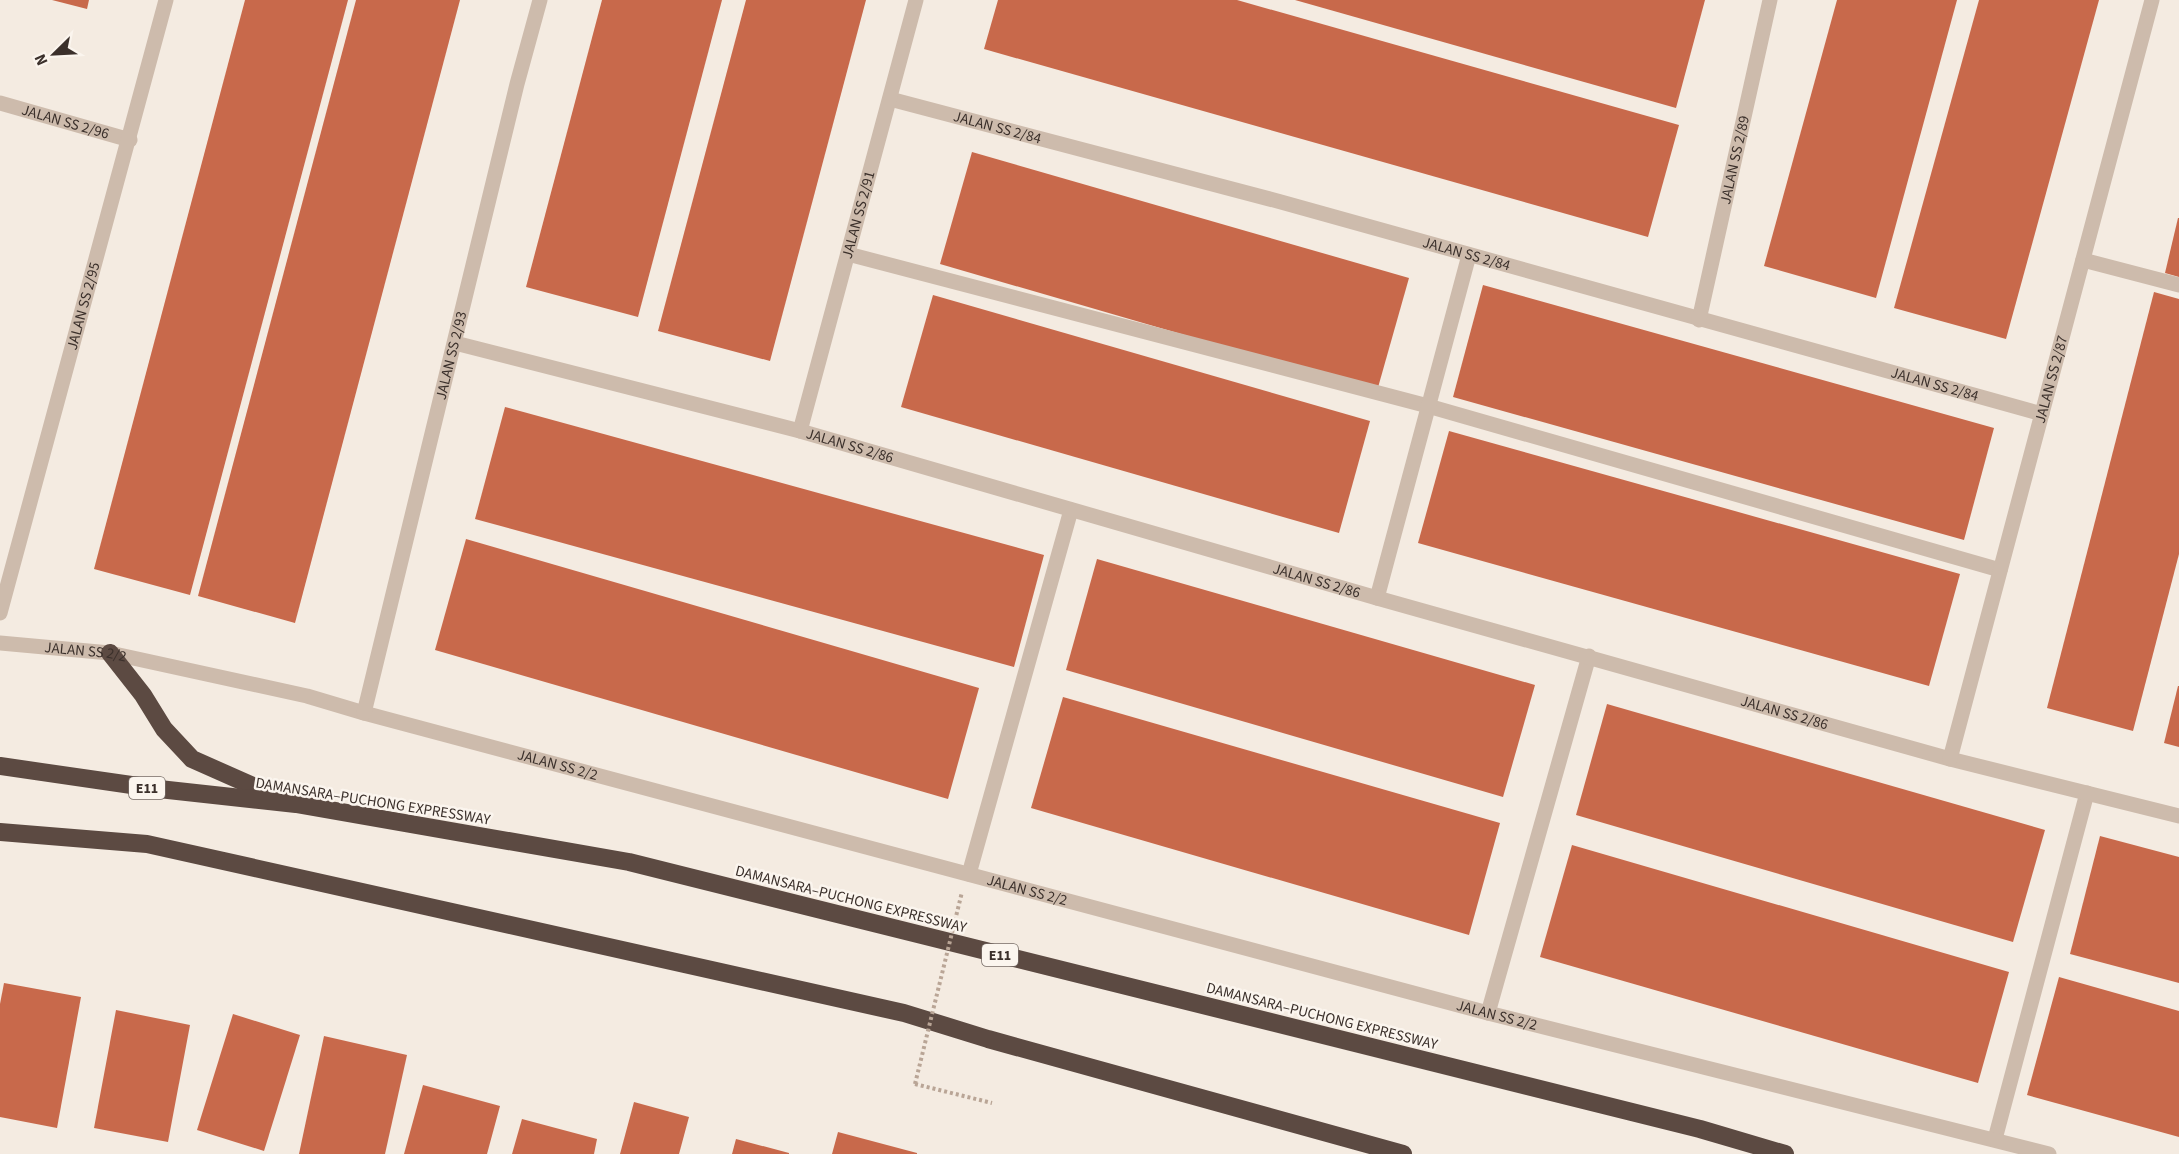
<svg xmlns="http://www.w3.org/2000/svg" width="2179" height="1154" font-family="'Source Sans 3',sans-serif">
<rect width="100%" height="100%" fill="#f4ebe1"/>
<g fill="#c8694b">
<polygon points="52,0 89,0 87,9"/>
<polygon points="245,0 348,0 190,595 94,569"/>
<polygon points="356,0 460,0 295,623 198,596"/>
<polygon points="602,0 722,0 638,317 526,287"/>
<polygon points="746,0 866,0 770,361 658,331"/>
<polygon points="998,0 1237,0 1679,125 1648,237 984,49"/>
<polygon points="1295,0 1705,0 1676,108"/>
<polygon points="1837,0 1957,0 1876,298 1764,266"/>
<polygon points="1979,0 2099,0 2006,339 1894,308"/>
<polygon points="972,152 1409,278 1377,391 940,264"/>
<polygon points="2178,218 2179,218 2179,277 2165,273"/>
<polygon points="1483,285 1994,428 1964,540 1453,397"/>
<polygon points="2154,292 2179,299 2179,554 2133,731 2047,708"/>
<polygon points="933,295 1370,421 1339,533 901,407"/>
<polygon points="505,407 1044,555 1014,667 475,519"/>
<polygon points="1449,431 1960,574 1929,686 1418,543"/>
<polygon points="466,539 979,688 948,799 435,650"/>
<polygon points="1097,559 1535,685 1503,797 1066,670"/>
<polygon points="2178,686 2179,686 2179,747 2164,743"/>
<polygon points="1063,697 1500,823 1469,935 1031,808"/>
<polygon points="1607,704 2045,830 2013,942 1576,815"/>
<polygon points="2100,836 2179,857 2179,983 2070,954"/>
<polygon points="1572,845 2009,972 1978,1083 1540,957"/>
<polygon points="2059,977 2179,1011 2179,1137 2027,1095"/>
<polygon points="4,983 81,997 57,1128 0,1117 0,1004"/>
<polygon points="116,1010 190,1025 168,1142 94,1128"/>
<polygon points="233,1014 300,1035 264,1151 197,1130"/>
<polygon points="324,1036 407,1055 385,1154 299,1154"/>
<polygon points="423,1085 500,1106 487,1154 404,1154"/>
<polygon points="634,1102 689,1117 679,1154 620,1154"/>
<polygon points="522,1119 597,1139 594,1154 512,1154"/>
<polygon points="838,1132 917,1153 917,1154 832,1154"/>
<polygon points="736,1139 789,1153 789,1154 732,1154"/>
</g>
<g fill="none" stroke-linecap="round" stroke-linejoin="round">
<polyline stroke="#b9a596" stroke-width="4" stroke-dasharray="3 3" stroke-linecap="butt" points="915,1084 992,1103"/>
<g stroke="#cdbbac" stroke-width="15">
<polyline points="848,254 1428,406 2000,570"/>
<polyline points="2083,260 2179,285"/>
<polyline points="1377,598 1469,255"/>
<polyline points="969,874 1071,510"/>
<polyline points="1488,1013 1589,656"/>
<polyline points="1995,1139 2087,793"/>
</g>
<g stroke="#cdbbac" stroke-width="15">
<path id="s1" d="M890 99 1281 202 2042 414"/>
<path id="s2" d="M0 103 130 140"/>
<path id="s3" d="M1699 320 1770 0"/>
<path id="s4" d="M455 343 800 431 1377 598 1950 759 2179 816"/>
<path id="s5" d="M800 431 916 0"/>
<path id="s6" d="M0 613 166 0"/>
<path id="s7" d="M0 643 110 653 307 696 364 713 1488 1013 2049 1154"/>
<path id="s8" d="M364 713 517 84 540 0"/>
<path id="s9" d="M1950 759 2152 0"/>
</g>
<g stroke="#5c4a42" stroke-width="18">
<polyline points="110,653 143,695 164,729 192,759 280,798"/>
<polyline points="0,766 159,789 296,804 629,862 1700,1129 1785,1154"/>
<polyline points="0,832 147,844 904,1013 988,1039 1403,1154"/>
</g>
<polyline stroke="#b9a596" stroke-width="4" stroke-dasharray="3 3" stroke-linecap="butt" points="915,1084 962,892"/>
</g>
<g text-anchor="middle" stroke-width="5" stroke-linejoin="round" paint-order="stroke">
<g fill="#fbf5ee" stroke="#756b66" stroke-width="1.5">
<rect x="129" y="777" width="36" height="22" rx="4.5"/>
<rect x="982" y="944" width="36" height="22" rx="4.5"/>
</g>
<g font-size="14" font-weight="bold" fill="#3b302b">
<text x="147" y="793">E11</text>
<text x="1000" y="960">E11</text>
</g>
<g font-size="15" fill="#3b302b" stroke="#fbf5ee">
<text dy="5" stroke="none"><textPath href="#s2" startOffset="68">JALAN SS 2/96</textPath></text>
<text dy="5" stroke="none"><textPath href="#s1" startOffset="111">JALAN SS 2/84</textPath></text>
<text dy="5" stroke="none"><textPath href="#s3" startOffset="164">JALAN SS 2/89</textPath></text>
<text dy="5" stroke="none"><textPath href="#s5" startOffset="224">JALAN SS 2/91</textPath></text>
<text dy="5" stroke="none"><textPath href="#s1" startOffset="597">JALAN SS 2/84</textPath></text>
<text dy="5" stroke="none"><textPath href="#s6" startOffset="318">JALAN SS 2/95</textPath></text>
<text dy="5" stroke="none"><textPath href="#s8" startOffset="368">JALAN SS 2/93</textPath></text>
<text dy="5" stroke="none"><textPath href="#s9" startOffset="393">JALAN SS 2/87</textPath></text>
<text dy="5" stroke="none"><textPath href="#s1" startOffset="1083">JALAN SS 2/84</textPath></text>
<text dy="5" stroke="none"><textPath href="#s4" startOffset="408">JALAN SS 2/86</textPath></text>
<text dy="5" stroke="none"><textPath href="#s4" startOffset="894">JALAN SS 2/86</textPath></text>
<text dy="5" stroke="none"><textPath href="#s7" startOffset="86">JALAN SS 2/2</textPath></text>
<text dy="5" stroke="none"><textPath href="#s4" startOffset="1380">JALAN SS 2/86</textPath></text>
<text dy="5" stroke="none"><textPath href="#s7" startOffset="572">JALAN SS 2/2</textPath></text>
<text transform="translate(373 801) rotate(9)" y="5">DAMANSARA–PUCHONG EXPRESSWAY</text>
<text dy="5" stroke="none"><textPath href="#s7" startOffset="1058">JALAN SS 2/2</textPath></text>
<text transform="translate(851 899) rotate(14)" y="5">DAMANSARA–PUCHONG EXPRESSWAY</text>
<text dy="5" stroke="none"><textPath href="#s7" startOffset="1544">JALAN SS 2/2</textPath></text>
<text transform="translate(1322 1016) rotate(14)" y="5">DAMANSARA–PUCHONG EXPRESSWAY</text>
</g>
</g>
<g transform="translate(54 54) rotate(246)" stroke="#fbf5ee" stroke-width="4.5" paint-order="stroke">
<path d="M0-4.5L10 22L0 15L-10 22Z" fill="#3b302b"/>
<text y="-9" font-size="16" font-weight="bold" text-anchor="middle" fill="#3b302b">N</text>
</g>
</svg>
